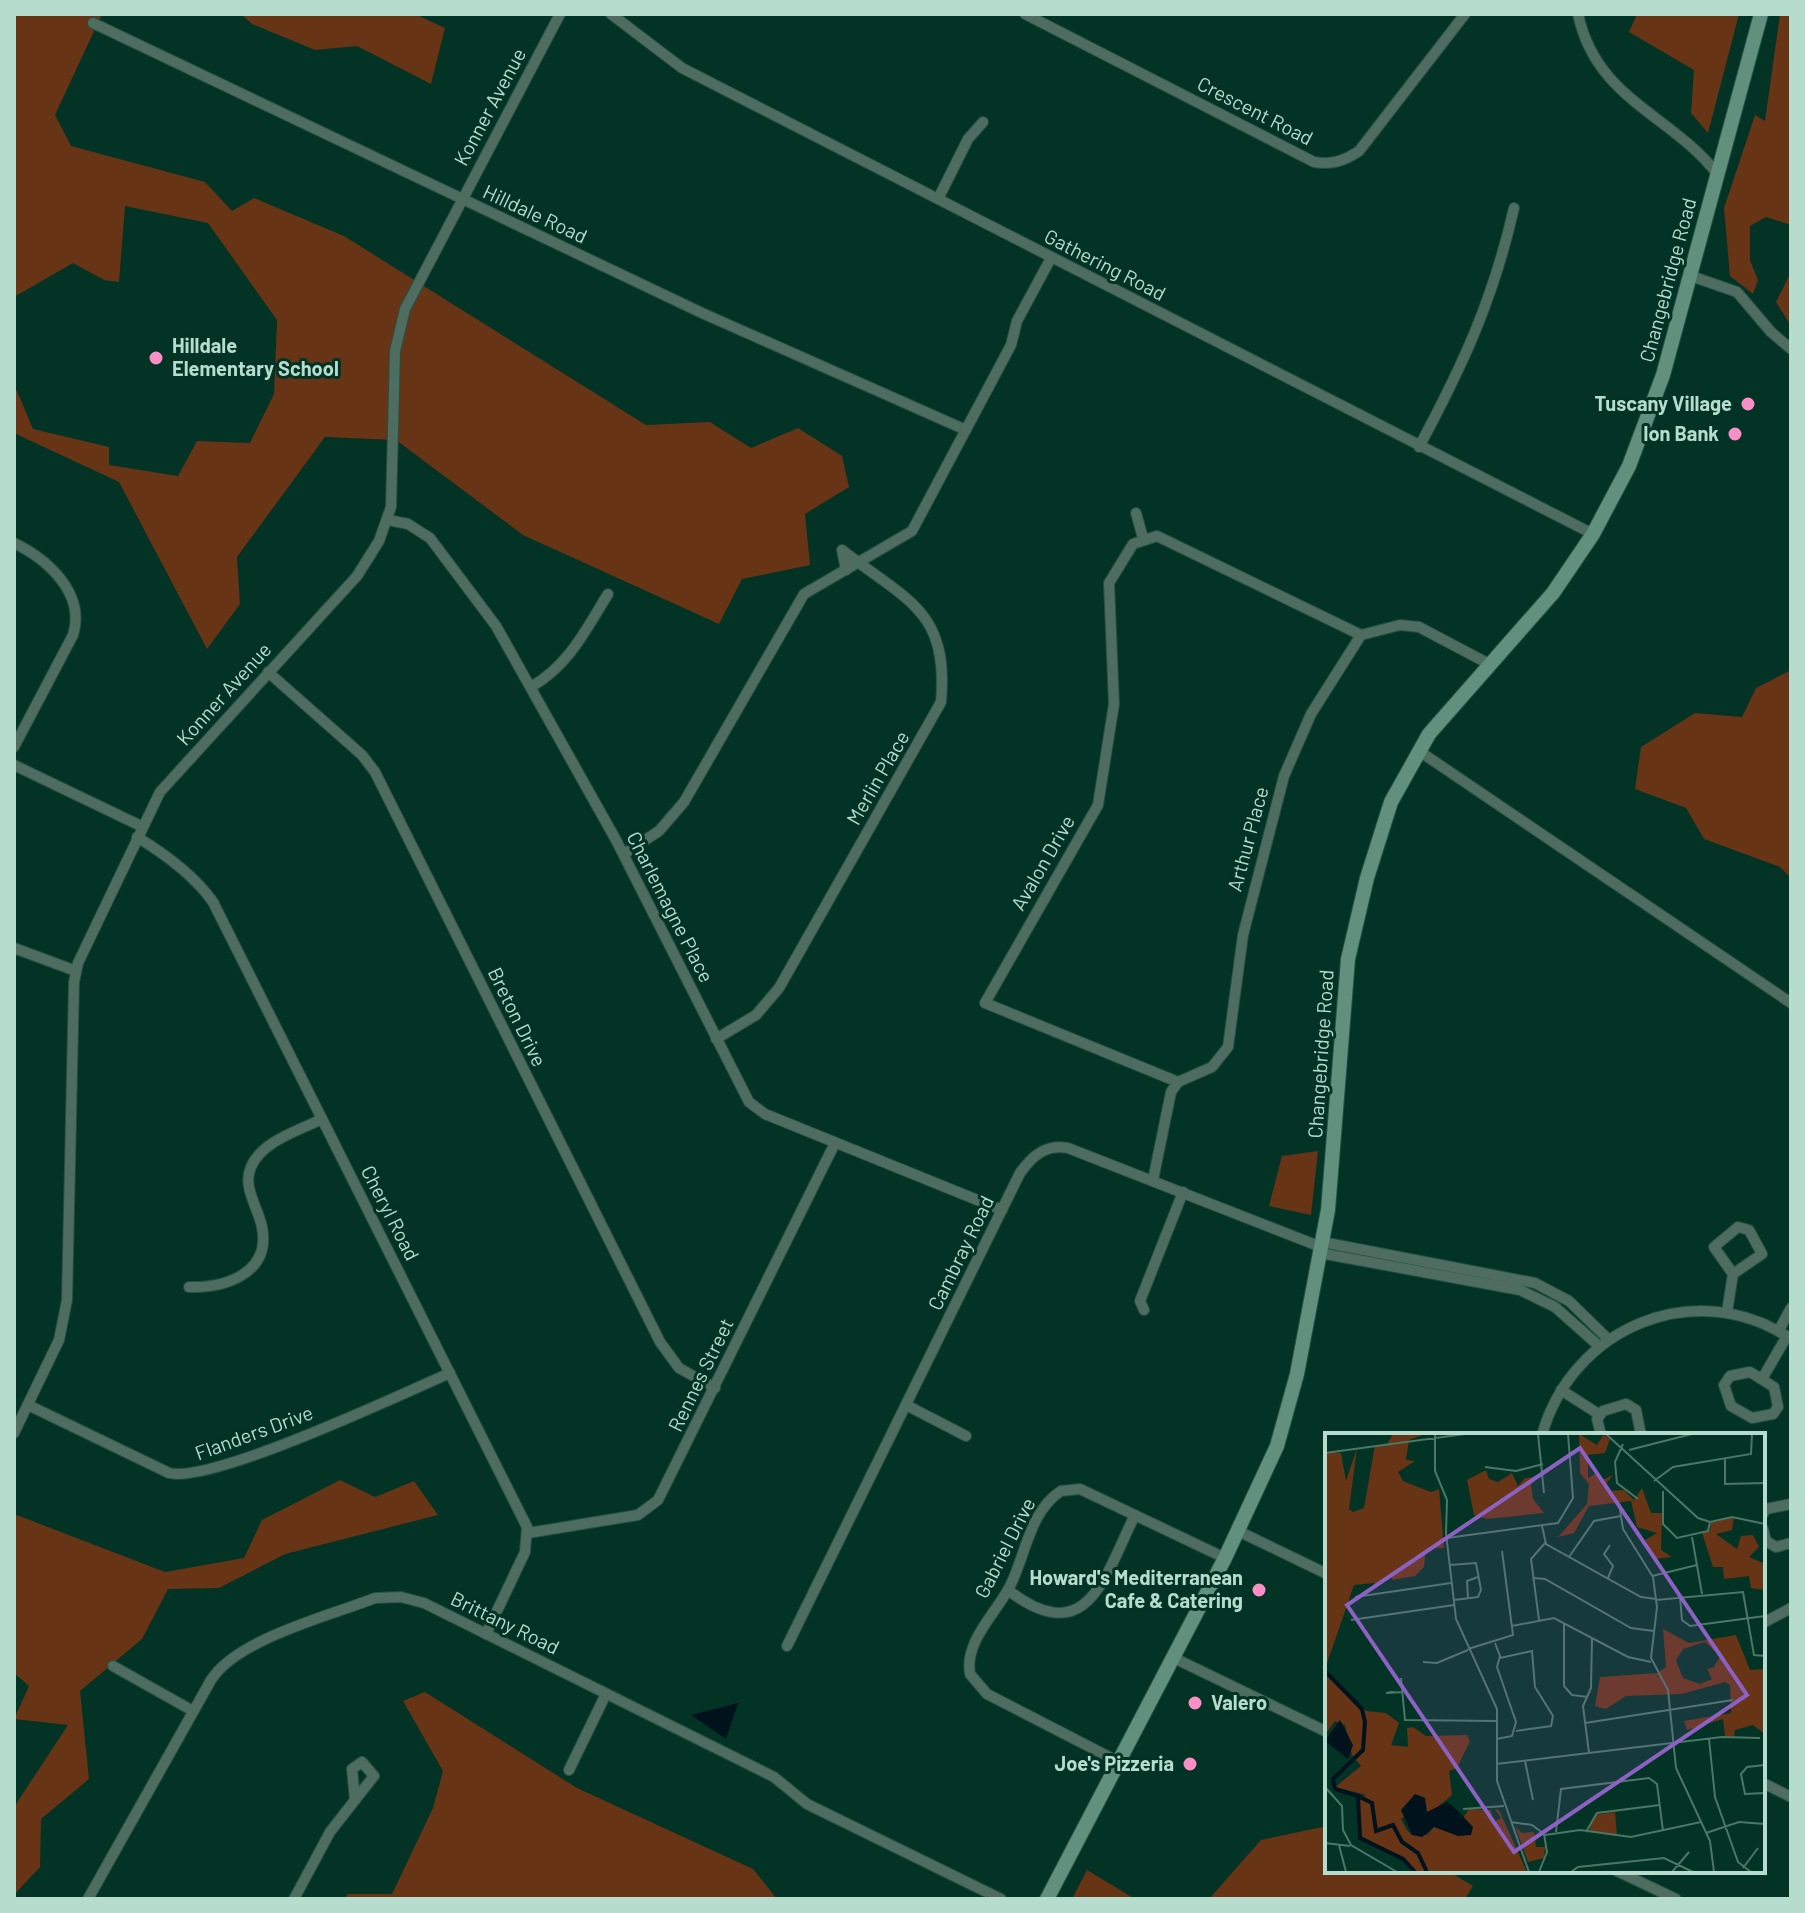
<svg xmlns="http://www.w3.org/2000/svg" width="1805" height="1913" font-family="Barlow,sans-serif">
<rect width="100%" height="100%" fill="#023325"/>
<g fill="#673415">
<polygon points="14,14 102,14 55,115 71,146 205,182 232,211 254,198 344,236 646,425 710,422 751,448 798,428 842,456 849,487 805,514 810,565 742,579 719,624 523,535 396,440 325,437 237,557 240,604 207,649 119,482 14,433 14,384 33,429 109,447 109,465 178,476 197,441 250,443 274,394 277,320 208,223 125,206 119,282 104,280 73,263 14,297"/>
<polygon points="241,14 415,14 445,28 431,84 357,46 315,50 252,24"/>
<polygon points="1637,14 1739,14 1708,133 1691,113 1694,70 1629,32"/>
<polygon points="1780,14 1791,14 1791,225 1766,217 1750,226 1750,260 1758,280 1753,294 1730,276 1724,208 1755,115 1765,121"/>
<polygon points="1791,272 1791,326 1776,302"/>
<polygon points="1791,670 1791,878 1780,867 1704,839 1686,808 1635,789 1641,747 1695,713 1742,717 1756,688"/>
<polygon points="1318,1151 1311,1215 1269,1206 1282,1156"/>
<polygon points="340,1480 375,1497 414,1481 438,1515 285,1554 219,1588 168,1589 142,1639 80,1691 89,1779 41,1819 40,1867 14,1895 14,1807 68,1725 14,1719 29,1686 14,1673 14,1514 165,1572 244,1558 262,1520"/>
<polygon points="425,1692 577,1788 753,1869 777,1899 344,1899 348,1894 392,1894 433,1808 443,1771 403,1701"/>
<polygon points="1327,1826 1327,1871 1448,1871 1473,1886 1465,1899 1209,1899 1261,1840"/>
<polygon points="1087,1870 1135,1899 1072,1899"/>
</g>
<polygon fill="#00121c" points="738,1703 726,1739 691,1715"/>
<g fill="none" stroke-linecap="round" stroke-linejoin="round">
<g stroke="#225143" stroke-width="12">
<g id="street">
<polyline points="611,14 682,68 1593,534"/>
<path d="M1025 14 1314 162C1332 165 1344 161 1359 151L1465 14"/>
<path d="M1578 14C1596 100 1673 115 1718 175"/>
<polyline points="93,23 702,313 966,430"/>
<polyline points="938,199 968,139 983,122"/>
<polyline points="1691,276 1737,292 1771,332 1791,349"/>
<path d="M1419 447C1463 365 1493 300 1514 208"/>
<polyline points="1136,513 1143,538"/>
<polyline points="388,520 408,524 430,538 496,626 616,840 749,1102 765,1114 1002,1210"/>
<path d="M14 543C47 559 86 593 73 635L14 747"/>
<polyline points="268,672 362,755 375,772 660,1342 679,1368 715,1388"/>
<path d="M531 687C569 665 585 631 608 594"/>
<polyline points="1419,751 1791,1003"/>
<polyline points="14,765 141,826"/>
<path d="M137 837C165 854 194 875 213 902L527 1527 525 1552 486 1634"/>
<polyline points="624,854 659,831 684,802 804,594 912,531 1011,345 1017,321 1051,258"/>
<polyline points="14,948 76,971"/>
<path d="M716 1039 756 1015 779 988 941 702C949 610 907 601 842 550L846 570"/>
<polyline points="1178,1082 985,1003 1098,805 1114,704 1109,583 1133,544 1157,536 1361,635"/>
<polyline points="1153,1180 1171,1092 1178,1082 1212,1067 1228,1047 1243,935 1284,776 1311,714 1361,635 1400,625 1419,627 1491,665"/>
<polygon points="1738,1227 1749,1230 1762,1254 1733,1274 1714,1247"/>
<polyline points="1322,1242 1535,1283 1569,1301 1608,1339"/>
<polyline points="1320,1253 1520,1290 1555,1307 1599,1346"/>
<path d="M189 1287C226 1288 271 1273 262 1227 258 1207 242 1187 251 1167 262 1141 298 1131 322 1119"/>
<polyline points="1144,1310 1140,1301 1183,1192"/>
<polyline points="1727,1312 1733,1274"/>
<polyline points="1779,1330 1791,1308"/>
<polygon points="1750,1372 1774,1387 1778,1407 1773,1414 1752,1418 1731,1406 1724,1385 1730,1376"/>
<polyline points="1762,1379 1787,1336"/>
<polyline points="1561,1390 1600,1415"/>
<path d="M28 1405 169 1473C211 1484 400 1395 450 1373"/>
<polyline points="906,1405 966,1436"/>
<polyline points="14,1433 59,1340 67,1300 74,982 78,963 160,792 357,576 379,541 391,507 395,351 405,309 560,14"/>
<path d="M1542 1435C1572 1327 1696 1275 1791 1339"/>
<polyline points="1601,1435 1597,1419 1603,1411 1626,1404 1636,1410 1641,1435"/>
<polyline points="1763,1514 1766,1509 1791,1504"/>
<polyline points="1763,1529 1766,1541 1776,1547 1791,1543"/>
<polyline points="1238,1531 1327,1574"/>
<polyline points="528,1533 638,1515 658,1500 835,1143"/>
<path d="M1008 1590C1088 1652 1105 1575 1135 1515"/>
<polyline points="1763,1623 1791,1608"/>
<path d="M787 1646 1020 1173C1033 1155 1046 1144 1068 1148L1321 1247"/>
<polyline points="1174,1658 1327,1732"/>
<polyline points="113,1666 193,1711"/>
<polygon points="362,1762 374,1776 355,1800 352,1769"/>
<path d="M1119 1762 987 1694 970 1674C964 1640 998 1612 1011 1584 1026 1553 1030 1511 1061 1491L1080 1489 1225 1558"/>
<polyline points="569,1770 606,1694"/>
<polyline points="1763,1783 1791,1797"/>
<polyline points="1617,1871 1676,1899"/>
<path d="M88 1899 211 1680C237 1639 329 1616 375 1598L401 1597 424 1603 774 1777 807 1804 1001 1899"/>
<polyline points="294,1899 330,1832 355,1800"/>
</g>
</g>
<g stroke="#225143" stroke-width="16">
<polyline id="secondary" points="1047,1899 1225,1558 1277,1446 1297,1374 1328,1210 1348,959 1367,878 1391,802 1429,734 1553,593 1593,534 1629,466 1663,375 1761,14"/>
</g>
<use href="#street" stroke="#4e6c60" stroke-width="10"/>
<use href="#secondary" stroke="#61907e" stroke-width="14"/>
</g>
<g fill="#fa8fc6" stroke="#023325" stroke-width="3">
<circle cx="156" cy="358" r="8"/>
<circle cx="1748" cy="404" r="8"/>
<circle cx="1735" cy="434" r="8"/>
<circle cx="1259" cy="1590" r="8"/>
<circle cx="1195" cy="1703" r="8"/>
<circle cx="1190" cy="1764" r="8"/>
</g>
<g text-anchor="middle" stroke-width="6" stroke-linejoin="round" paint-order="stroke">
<g font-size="20" fill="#b5dccc" stroke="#023325">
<text transform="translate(490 107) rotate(-62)" y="7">Konner Avenue</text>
<text transform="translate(1255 111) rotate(27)" y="7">Crescent Road</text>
<text transform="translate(535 214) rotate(25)" y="7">Hilldale Road</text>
<text transform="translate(1105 265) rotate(27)" y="7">Gathering Road</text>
<text transform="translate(1668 280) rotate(-75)" y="7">Changebridge Road</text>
<text transform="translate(224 694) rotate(-48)" y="7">Konner Avenue</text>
<text transform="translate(878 778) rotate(-60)" y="7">Merlin Place</text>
<text transform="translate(1248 839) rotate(-75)" y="7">Arthur Place</text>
<text transform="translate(1043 863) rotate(-60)" y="7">Avalon Drive</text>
<text transform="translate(670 907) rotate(63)" y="7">Charlemagne Place</text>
<text transform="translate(517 1017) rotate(64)" y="7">Breton Drive</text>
<text transform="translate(1321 1054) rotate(-86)" y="7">Changebridge Road</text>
<text transform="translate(390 1213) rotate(63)" y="7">Cheryl Road</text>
<text transform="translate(961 1253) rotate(-64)" y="7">Cambray Road</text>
<text transform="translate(701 1375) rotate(-64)" y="7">Rennes Street</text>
<text transform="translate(254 1433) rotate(-20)" y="7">Flanders Drive</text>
<text transform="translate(1005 1548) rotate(-63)" y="7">Gabriel Drive</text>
<text transform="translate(505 1623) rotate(26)" y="7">Brittany Road</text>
</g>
<g font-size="20" font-weight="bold" fill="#b5dccc" stroke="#023325" text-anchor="end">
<text x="172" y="353" text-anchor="start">Hilldale<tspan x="172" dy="23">Elementary School</tspan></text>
<text x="1732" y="411">Tuscany Village</text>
<text x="1719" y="441">Ion Bank</text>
<text x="1243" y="1585">Howard's Mediterranean<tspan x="1243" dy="23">Cafe &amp; Catering</tspan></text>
<text x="1211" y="1710" text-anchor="start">Valero</text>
<text x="1174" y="1771">Joe's Pizzeria</text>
</g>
</g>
<g transform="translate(1325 1433)">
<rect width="440" height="440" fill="#023325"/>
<path d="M68 1H100L84 7 81 27 90 28 73 39 78 48 106 59 114 56 119 115 101 116 99 134 90 143 67 147V142L51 155 49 150 29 152 0 236 41 278 61 280 74 290 66 312 83 314 82 295 88 294 101 303 142 302 145 308 132 335 124 338 127 362 109 377 102 379 100 371 76 386 82 397 87 402H102L109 394 128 399 144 376 166 377 168 389 176 385 170 376 174 377 202 439H91L79 426 34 402 33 366 41 362 10 354 36 333 27 322 20 292 10 288 0 302V19L16 20 21 48 32 15 24 76 28 79 39 75 50 12 62 11ZM254 1 272 12 278 2 285 6 280 20 263 22V45L270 41 277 47 288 42 281 51 284 58 299 57 309 67 317 55 326 80H337L336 117 347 124 330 126 320 107 332 100 312 94 306 68 264 73 249 100 233 104 262 71 264 51 255 40ZM161 37 164 46 173 49 187 40 193 53 200 45 212 44 206 52 208 66 219 80 162 86 149 82 142 47ZM409 84 407 97 391 101 412 116 416 103 428 102 434 114 424 124 440 131V157L426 155 424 143 399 146 398 134H388L377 100 385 97 386 89ZM338 196 364 210 411 202 425 237 440 236V301L428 292 410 297 409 305 400 303 398 286 362 297 359 288 406 280 405 252 400 249 357 261 301 263 281 276 270 273 275 244 332 240 341 234ZM380 209 395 223 389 234 382 236 387 246 375 251 358 245 351 227 358 216ZM290 379 292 403 264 398 270 382ZM190 393 197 400 209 399 211 414H220L219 425 203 429Z" fill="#673415" fill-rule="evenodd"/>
<path d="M15 287 28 312 23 326 0 308ZM90 361 100 365 102 379 122 369 131 376 148 394 146 402 133 403 109 394 97 404 87 402 76 377Z" fill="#00121c"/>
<path fill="none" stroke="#00121c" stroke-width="4" d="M0 238 37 276 40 289 38 317 8 346 10 356 33 363 35 405 78 426 90 439M33 363 47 370 51 398 68 392 77 409 93 420 102 439"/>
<path fill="none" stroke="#4a7768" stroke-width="2" d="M110 1V38L122 67 121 100 131 186 172 276V348L204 439M213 1 219 60M281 1 373 85 385 89 407 84 440 91M298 11 290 29 292 50 313 66M304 17 367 1M0 20 140 1M400 26V51L440 50M160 34 191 38 218 31M329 48 348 34 426 21 427 1M338 58V91L352 105 383 98 385 89M294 70 298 96 328 144 332 174 326 225 343 257 351 335 385 408 389 439M217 93 221 111 316 164 331 166M367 104 377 161M122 105 233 90 248 65 243 1M244 124 269 88 296 83M125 132 151 130 156 157 153 164 129 167M327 143 372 132M209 145 220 146 306 195 329 198M283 145 288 133 279 121 285 112M30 164 126 150M355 164 357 187 365 193 440 183M143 165 142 148 153 144M331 167 418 159 429 222 440 223M26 187 129 172M214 187 206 126 220 110M239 190V253L247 262 263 264M187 193 229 185 303 224 326 229M170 210 175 223 172 234 191 289 187 303 172 306M143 216 188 202 177 118M175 225 207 218 210 254 228 283 226 293 191 298M98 229 112 230 143 217M76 245 80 287 172 288M69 259 61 260 78 259M260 290 408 267M384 306 390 364 413 429 426 439M264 320 258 273 266 255 267 206M200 328 208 367M171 331 397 304 435 305M440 332 422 334 416 341 420 361 440 360M0 354 17 373 18 397 26 412 72 439M138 376 179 373M186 389 207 392 219 401 222 419 214 439M231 399 236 356 324 345 332 351 338 398M261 399 272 380 335 372M381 400 414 389 440 391M220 402 255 397 306 404 376 389M0 410 25 413M14 412 21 439M418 435 433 415M246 439 253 434 339 425 368 439M347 439 364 419"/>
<path fill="#8c61c3" fill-opacity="0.15" stroke="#8c61c3" stroke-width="4" d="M255 15 422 262 189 419 22 172Z"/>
<rect width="440" height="440" fill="none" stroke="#b5dccc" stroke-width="4"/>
</g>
<rect width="1805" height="1913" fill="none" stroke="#b5dccc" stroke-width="32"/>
</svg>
